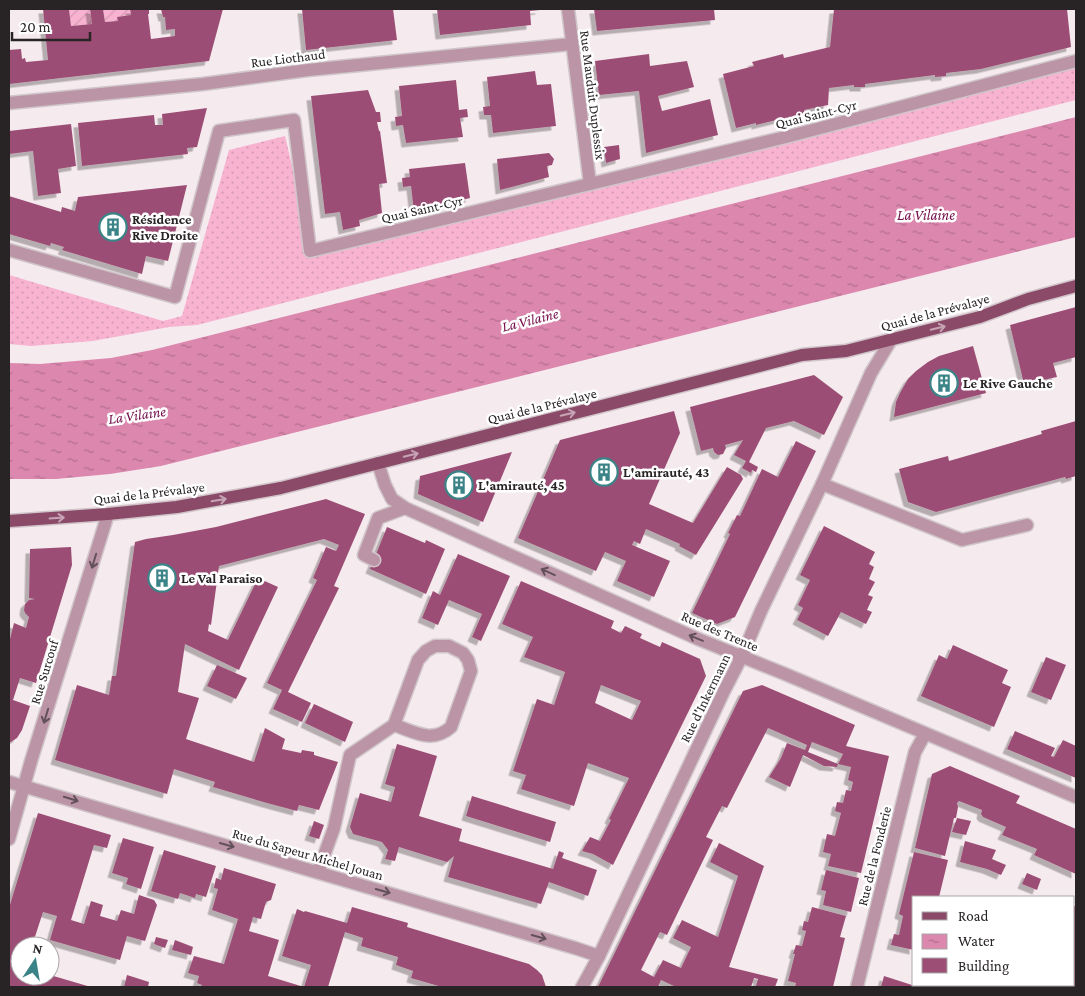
<svg xmlns="http://www.w3.org/2000/svg" width="1085" height="996" font-family="'Crimson Pro',serif">
<defs>
<pattern id="grass-dots" width="8" height="8" patternUnits="userSpaceOnUse" patternTransform="scale(1.25)"><rect width="8" height="8" fill="#f8b3d1"/><path d="M2 2h.1M6 6h.1" fill="none" stroke="#d59ab3" stroke-width="1.8" stroke-linecap="round"/></pattern>
<pattern id="garden-furrows" width="10" height="10" patternUnits="userSpaceOnUse" patternTransform="scale(1.25)"><rect width="10" height="10" fill="#f8b3d1"/><path d="M-1 1l2-2M0 10L10 0M9 11l2-2" fill="none" stroke="#d59ab3"/></pattern>
<pattern id="water-ripples" width="26" height="14" patternUnits="userSpaceOnUse" patternTransform="scale(1.25)"><rect width="26" height="14" fill="#dc87ae"/><path d="M2 4q2-2 4 0t4 0M15 11q2-2 4 0t4 0" fill="none" stroke="#b26e8d"/></pattern>
<filter id="shadow"><feDropShadow dx="-4.5" dy="4.5" stdDeviation="0" flood-color="#0004"/></filter>
</defs>
<rect width="100%" height="100%" fill="#f5eaee"/>
<polygon fill="url(#grass-dots)" points="1076,63 1076,100 197,325 169,327 93,341 31,346 9,344 9,275 163,321 182,316 229,150 285,136 311,246"/>
<g fill="url(#garden-furrows)">
<polygon points="69,9 90,9 92,24 71,26"/>
<polygon points="103,9 130,9 131,15 118,17 118,21 105,22"/>
</g>
<polygon fill="url(#water-ripples)" points="1076,117 1076,237 161,466 110,474 56,479 9,479 9,363 40,364 111,358 152,350"/>
<g fill="#9c4e74" fill-rule="evenodd" filter="url(#shadow)">
<polygon points="43,9 69,9 71,26 92,24 90,9 103,9 105,22 118,21 117,17 131,15 130,9 149,9 149,14 148,14 151,39 175,36 175,29 166,30 165,17 163,17 161,9 223,9 209,61 9,84 9,50 21,49 22,59 25,58 26,62 48,60"/>
<polygon points="302,9 348,9 348,10 358,9 393,9 397,40 306,50"/>
<polygon points="437,9 540,9 540,10 530,11 531,25 440,35"/>
<polygon points="594,9 714,9 715,20 597,31"/>
<polygon points="834,9 1067,9 1071,47 981,69 946,73 946,76 935,77 935,75 865,84 865,87 854,87 854,85 829,88 828,105 804,110 805,113 756,125 756,123 736,128 723,74 754,66 752,62 783,54 784,58 830,47"/>
<polygon points="649,54 650,66 687,61 694,87 658,96 662,111 710,99 718,135 646,153 639,91 599,95 595,61"/>
<polygon points="535,71 537,85 551,84 556,126 493,133 491,115 484,115 483,107 490,106 487,77"/>
<polygon points="456,80 459,110 467,109 468,117 460,118 463,137 406,143 403,125 396,126 395,117 402,116 399,86"/>
<polygon points="368,90 376,112 380,112 381,122 377,122 379,131 380,131 387,183 379,184 382,213 359,220 360,226 343,230 340,212 325,214 311,96"/>
<polygon points="207,108 197,147 187,148 188,154 82,166 78,123 154,115 155,125 163,125 162,114"/>
<polygon points="71,124 76,166 58,169 61,193 38,196 33,151 9,154 9,131"/>
<polygon points="619,145 620,159 606,163 604,147"/>
<polygon points="549,153 554,159 552,165 547,166 549,177 500,190 497,159"/>
<polygon points="465,163 470,198 414,212 411,186 403,187 402,178 410,177 409,169"/>
<polygon points="187,185 168,261 146,256 142,274 62,250 64,247 51,243 50,246 9,234 9,196 61,212 62,207 75,211 78,197"/>
<polygon points="1076,307 1076,357 1053,363 1057,377 1024,384 1010,325"/>
<polygon points="973,346 986,393 894,417 896,402 900,393 908,379 916,371 928,362 939,356"/>
<polygon points="814,375 843,397 824,435 794,421 766,428 749,462 758,467 756,472 752,470 751,473 742,468 746,461 734,455 743,440 725,445 726,448 723,454 718,455 714,452 713,448 701,451 690,407"/>
<polygon points="674,411 680,433 649,504 693,523 727,467 741,475 743,479 696,555 679,546 680,544 646,529 640,544 634,541 632,545 670,561 654,597 617,581 626,561 605,552 596,571 518,538 560,440"/>
<polygon points="1076,421 1076,476 1066,479 1065,477 936,512 908,502 899,469 948,456 949,461 1042,434 1041,431"/>
<polygon points="796,441 816,451 735,617 717,624 692,613 730,534 728,533 737,515 740,516 762,469 778,477"/>
<polygon points="512,452 483,522 418,494 420,476"/>
<polygon points="326,499 365,514 334,586 339,588 288,692 311,703 302,722 273,709 282,690 267,683 317,580 313,578 326,547 336,551 339,545 324,539 219,566 211,625 209,624 208,631 228,640 258,578 278,587 239,670 185,644 178,692 199,698 186,739 254,762 265,728 285,739 282,749 301,753 302,750 314,752 314,755 338,762 319,810 299,805 297,811 267,803 213,787 215,782 174,769 167,794 55,760 77,685 109,695 112,676 116,676 135,542 146,539 173,535 216,527"/>
<polygon points="824,526 875,552 869,564 874,567 869,579 875,582 868,595 873,597 867,610 872,612 866,624 841,612 828,636 797,620 803,608 798,605 810,580 800,575"/>
<polygon points="387,527 425,543 426,540 445,549 426,594 370,569"/>
<polygon points="71,547 72,565 36,683 20,678 13,700 30,706 22,730 17,738 9,743 9,643 14,623 26,628 29,617 25,613 24,610 25,604 29,600 35,599 29,598 30,549"/>
<polygon points="458,554 510,576 481,641 472,637 482,614 449,600 438,625 422,618 433,591 440,595"/>
<path d="M521 581 614 621 611 628 621 633 625 626 642 634 640 638 660 647 662 642 700 659 706 676 613 865 593 854 582 851 590 837 600 841 611 820 609 819 629 778 588 763 574 806 521 789 526 775 513 771 537 699 554 705 565 672 524 657 533 637 502 624ZM601 685 641 701 632 720 595 703Z"/>
<polygon points="953,645 1008,670 1002,683 1011,687 994,727 921,696 939,655 947,659"/>
<polygon points="1046,657 1066,665 1051,700 1031,692"/>
<polygon points="217,665 247,678 236,699 207,686"/>
<polygon points="762,685 855,725 846,746 889,756 861,873 828,866 831,854 823,852 827,834 835,836 841,813 835,811 837,802 843,803 846,790 851,791 853,782 848,780 851,767 838,764 843,754 812,742 808,752 838,764 837,767 824,766 803,755 790,787 769,777 781,758 787,743 805,750 807,745 768,728 727,808 722,806 706,837 713,840 667,935 660,932 641,970 654,977 663,960 681,968 691,947 673,938 682,920 718,937 738,876 710,862 719,843 764,866 729,967 778,979 775,987 763,987 756,986 758,979 754,978 751,987 676,987 661,980 658,987 598,987 743,691"/>
<polygon points="314,704 353,722 345,742 305,723"/>
<polygon points="1015,731 1055,748 1051,756 1054,757 1063,740 1076,746 1076,778 1007,749"/>
<polygon points="397,744 437,756 419,816 462,829 459,841 553,869 559,851 564,853 562,858 597,870 588,896 549,882 541,904 448,877 454,856 447,862 399,847 395,861 385,859 388,850 382,842 353,834 350,827 360,793 391,802 395,787 385,784"/>
<polygon points="950,766 1020,796 1016,803 1076,829 1076,874 1034,855 1037,849 1002,835 1006,827 983,817 981,814 982,810 959,801 957,803 958,807 956,818 954,818 945,856 915,848 932,774"/>
<polygon points="472,796 556,822 550,842 466,816"/>
<polygon points="38,813 111,835 107,848 94,845 71,920 84,924 91,901 103,905 100,916 117,921 121,910 134,914 139,895 154,900 157,905 145,941 127,936 120,960 50,940 57,916 43,912 32,946 20,946 20,976 50,976 50,975 91,987 9,987 9,908"/>
<polygon points="957,818 971,821 966,835 952,832"/>
<polygon points="314,821 324,825 319,839 309,836"/>
<polygon points="123,838 154,847 141,889 126,884 128,878 112,873"/>
<polygon points="965,841 996,850 992,859 1006,865 1001,875 987,869 960,862"/>
<polygon points="164,850 216,866 206,897 196,894 195,898 180,893 178,899 151,891"/>
<polygon points="914,852 948,860 939,897 914,897 914,950 891,945 894,934 899,935 903,916 899,914"/>
<polygon points="224,868 276,884 271,900 266,902 261,919 253,917 249,931 279,940 268,976 304,987 311,965 282,956 297,909 304,912 305,911 347,923 352,907 408,923 407,927 529,964 537,970 542,975 546,987 442,987 411,978 413,971 396,965 398,957 361,946 363,938 345,932 328,987 201,987 202,985 197,983 199,976 188,973 194,956 224,964 238,919 212,910 218,889 214,888 216,878 221,880"/>
<polygon points="826,870 859,878 851,912 823,905 826,891 821,890"/>
<polygon points="1027,873 1041,879 1037,890 1022,884"/>
<polygon points="1074,906 1076,907 1076,987 1021,987 1021,985 1074,985"/>
<polygon points="812,907 846,916 840,937 845,938 833,987 795,987 796,983 788,981 795,954 793,954 796,945 802,946 806,931 802,930 804,921 808,922"/>
<polygon points="156,937 168,940 165,948 154,944"/>
<polygon points="175,940 193,947 191,955 172,950"/>
<polygon points="127,975 149,982 148,987 124,987"/>
<polygon points="884,976 912,985 912,987 881,987"/>
</g>
<g fill="none" stroke-linecap="round" stroke-linejoin="round">
<g stroke="#d0c6ca" stroke-width="15">
<g id="minor">
<polyline points="568,9 590,184"/>
<polyline points="9,103 203,84 308,70 572,44"/>
<polyline points="9,250 175,297 219,131 294,120 310,251 786,137 1076,61"/>
<polyline points="378,463 385,485 392,499 405,508 698,639 785,674 1076,797"/>
<polyline points="822,484 962,540 1027,525"/>
<polyline points="374,560 364,555 378,518 405,508"/>
<path d="M435 646H449L463 653 468 660 471 671 451 727C432 744 415 732 394 725L418 660 426 651Z"/>
<polyline points="9,782 575,948 599,956"/>
<polyline points="9,839 31,761 108,514"/>
<polyline points="318,872 334,828 350,755 394,725"/>
<polyline points="582,987 599,956 724,691 742,656 761,611 822,484 871,373 891,340"/>
<polyline points="857,987 915,752 925,734"/>
</g>
</g>
<g stroke="#d0c6ca" stroke-width="15">
<polyline id="major" points="9,521 108,514 177,507 281,488 802,355 846,351 980,317 1028,299 1076,286"/>
</g>
<use href="#minor" stroke="#bb95a5" stroke-width="12"/>
<use href="#major" stroke="#8c4a69" stroke-width="12"/>
</g>
<defs><path id="oneway-shaft" d="M-6 0H5M1.5-3L5.5 0L1.5 3" fill="none" stroke-width="1.6" stroke-linecap="round" stroke-linejoin="round" transform="scale(1.25)"/></defs>
<g stroke="#c6a4b4">
<use href="#oneway-shaft" transform="translate(938 328) rotate(-14)"/>
<use href="#oneway-shaft" transform="translate(568 414) rotate(-14)"/>
<use href="#oneway-shaft" transform="translate(411 455) rotate(-14)"/>
<use href="#oneway-shaft" transform="translate(219 500) rotate(-10)"/>
<use href="#oneway-shaft" transform="translate(57 518) rotate(-4)"/>
</g>
<g stroke="#635159">
<use href="#oneway-shaft" transform="translate(94 561) rotate(107)"/>
<use href="#oneway-shaft" transform="translate(548 572) rotate(-156)"/>
<use href="#oneway-shaft" transform="translate(696 638) rotate(-157)"/>
<use href="#oneway-shaft" transform="translate(46 716) rotate(107)"/>
<use href="#oneway-shaft" transform="translate(71 799) rotate(17)"/>
<use href="#oneway-shaft" transform="translate(227 845) rotate(16)"/>
<use href="#oneway-shaft" transform="translate(383 891) rotate(16)"/>
<use href="#oneway-shaft" transform="translate(539 937) rotate(16)"/>
</g>
<defs>
<g id="building-ring" transform="scale(1.4375)"><circle r="9.5" fill="#fff" stroke="#3a8387" stroke-width="1.5"/><path d="M-4-6H4V6H1V3H-1V6H-4ZM-2.5-4.3h1.7v1.8h-1.7ZM.8-4.3h1.7v1.8H.8ZM-2.5-1h1.7V.8h-1.7ZM.8-1h1.7V.8H.8Z" fill="#3a8387"/></g>
</defs>
<g fill-rule="evenodd">
<use href="#building-ring" x="113" y="227"/>
<use href="#building-ring" x="944" y="383"/>
<use href="#building-ring" x="604" y="472"/>
<use href="#building-ring" x="459" y="485"/>
<use href="#building-ring" x="162" y="578"/>
</g>
<g text-anchor="middle" stroke-width="5" stroke-linejoin="round" paint-order="stroke">
<g font-size="14" fill="#282426" stroke="#fff">
<text transform="translate(288 58) rotate(-7)" y="5">Rue Liothaud</text>
<text transform="translate(593 95) rotate(83)" y="5">Rue Mauduit Duplessix</text>
<text transform="translate(816 114) rotate(-14)" y="5">Quai Saint-Cyr</text>
<text transform="translate(422 209) rotate(-13)" y="5">Quai Saint-Cyr</text>
<text transform="translate(935 312) rotate(-15)" y="5">Quai de la Prévalaye</text>
<text transform="translate(542 406) rotate(-14)" y="5">Quai de la Prévalaye</text>
<text transform="translate(149 493) rotate(-7)" y="5">Quai de la Prévalaye</text>
<text transform="translate(720 631) rotate(23)" y="5">Rue des Trente</text>
<text transform="translate(44 672) rotate(-73)" y="5">Rue Surcouf</text>
<text transform="translate(705 698) rotate(-64)" y="5">Rue d'Inkermann</text>
<text transform="translate(308 854) rotate(16)" y="5">Rue du Sapeur Michel Jouan</text>
<text transform="translate(874 856) rotate(-76)" y="5">Rue de la Fonderie</text>
</g>
<g font-size="14" font-weight="bold" fill="#282426" stroke="#fff" text-anchor="start">
<text x="132" y="224">Résidence<tspan x="132" dy="16">Rive Droite</tspan></text>
<text x="963" y="388">Le Rive Gauche</text>
<text x="623" y="477">L'amirauté, 43</text>
<text x="478" y="490">L'amirauté, 45</text>
<text x="181" y="583">Le Val Paraiso</text>
</g>
<g font-size="15" font-style="italic" fill="#740e4a" stroke="#fff">
<text x="926" y="220">La Vilaine</text>
<text transform="translate(530 320) rotate(-14)" y="5">La Vilaine</text>
<text transform="translate(137 415) rotate(-8)" y="5">La Vilaine</text>
</g>
</g>
<rect width="1085" height="996" fill="none" stroke="#282426" stroke-width="20"/>
<rect x="912" y="896" width="162" height="90" fill="#ffffff" stroke="#a9a7a8"/>
<rect x="922" y="912" width="25" height="8" fill="#8c4a69" stroke="#a9a7a8"/>
<text x="958" y="921" font-size="15" fill="#282426">Road</text>
<rect x="922" y="934" width="25" height="15" fill="url(#water-ripples)" stroke="#a9a7a8"/>
<text x="958" y="946" font-size="15" fill="#282426">Water</text>
<rect x="922" y="958" width="25" height="15" fill="#9c4e74" stroke="#a9a7a8"/>
<text x="958" y="971" font-size="15" fill="#282426">Building</text>
<g transform="translate(35 961) rotate(12)"><circle r="24" fill="#ffffff" stroke="#a9a7a8"/>
<path d="M0-4L9 19L0 12L-9 19Z" fill="#3a8387"/>
<text y="-8" font-size="14" font-weight="bold" text-anchor="middle" fill="#282426">N</text>
</g>
<path d="M12 32v8h78v-8" fill="none" stroke="#282426" stroke-width="2.5"/>
<text x="20" y="32" font-size="15" fill="#282426" stroke="#ffffff" stroke-width="4" paint-order="stroke">20 m</text>
</svg>
